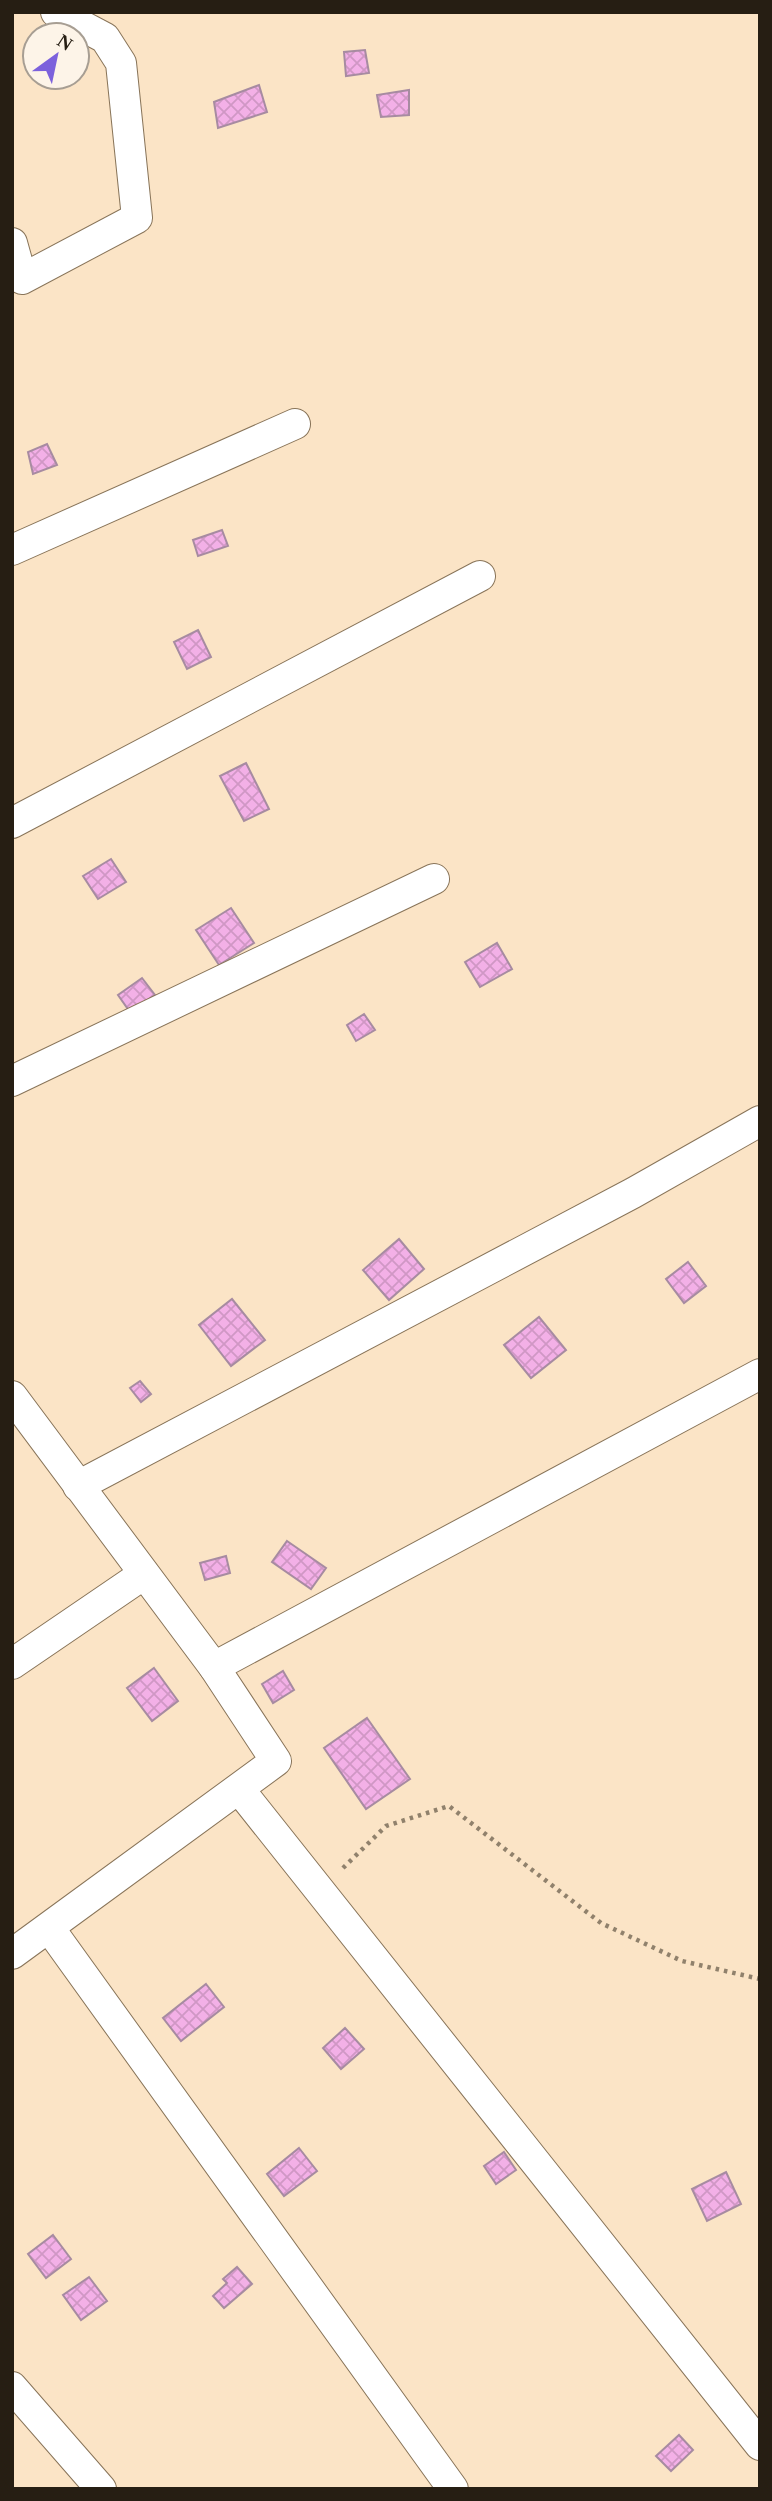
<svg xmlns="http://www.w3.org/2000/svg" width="772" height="2501" font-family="Georgia,serif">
<defs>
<pattern id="building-cross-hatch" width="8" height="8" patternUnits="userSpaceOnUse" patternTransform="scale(1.75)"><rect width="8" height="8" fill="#f3b0e7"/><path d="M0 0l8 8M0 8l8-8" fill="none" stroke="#d097c5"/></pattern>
</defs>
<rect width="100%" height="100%" fill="#fbe4c6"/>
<g fill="url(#building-cross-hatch)" stroke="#a78ba1" stroke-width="2">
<polygon points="365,50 369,73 346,76 344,52"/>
<polygon points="259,85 267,112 218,128 214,102"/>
<polygon points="409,90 409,115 381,117 377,95"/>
<polygon points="47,444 57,465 33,474 28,452"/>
<polygon points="222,530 228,546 198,556 193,540"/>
<polygon points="198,630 211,657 187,669 174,642"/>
<polygon points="246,763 269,809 244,821 220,776"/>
<polygon points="111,859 126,882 98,899 83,876"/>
<polygon points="231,908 254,943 219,965 196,930"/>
<polygon points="497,943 512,969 480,987 465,962"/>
<polygon points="142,978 155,995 130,1012 118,995"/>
<polygon points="364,1014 375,1030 356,1041 347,1025"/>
<polygon points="399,1239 424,1269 389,1300 363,1270"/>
<polygon points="688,1262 706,1286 684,1303 666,1279"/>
<polygon points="232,1299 265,1340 231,1366 199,1325"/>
<polygon points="539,1317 566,1350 531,1378 504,1345"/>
<polygon points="140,1381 151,1394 141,1402 130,1388"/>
<polygon points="287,1541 326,1568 311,1589 272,1562"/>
<polygon points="226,1556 230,1573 205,1580 200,1563"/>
<polygon points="154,1668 178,1701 152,1721 127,1688"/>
<polygon points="283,1671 294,1690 273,1703 262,1684"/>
<polygon points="367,1718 410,1779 366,1809 324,1748"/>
<polygon points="206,1984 224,2007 181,2041 163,2018"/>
<polygon points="345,2028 364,2049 341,2069 323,2048"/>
<polygon points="299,2148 317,2171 284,2196 267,2174"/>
<polygon points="504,2152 516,2170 496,2184 484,2166"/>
<polygon points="726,2172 741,2204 707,2221 692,2189"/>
<polygon points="53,2235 71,2259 46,2278 28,2254"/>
<polygon points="237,2267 252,2284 224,2308 213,2296 227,2283 223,2279"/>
<polygon points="89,2277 107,2301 81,2320 63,2295"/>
<polygon points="679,2435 693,2450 671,2471 656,2456"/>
</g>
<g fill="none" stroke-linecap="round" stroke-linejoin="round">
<g stroke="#887459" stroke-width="32">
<g id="minor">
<polyline points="12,243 22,279 137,218 121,63 105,38 56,12"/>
<polyline points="12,550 295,424"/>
<polyline points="12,823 480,576"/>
<polyline points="12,1081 434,879"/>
<polyline points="12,1396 214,1667 276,1761 12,1954"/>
<polyline points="78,1486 633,1193 760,1121"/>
<polyline points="12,1664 144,1574"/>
<polyline points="214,1667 760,1374"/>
<polyline points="239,1789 760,2445"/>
<polyline points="50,1929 453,2489"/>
<polyline points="12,2387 101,2489"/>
</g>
</g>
<polyline stroke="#90816c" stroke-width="4.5" stroke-dasharray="3.5 5" stroke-linecap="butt" points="343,1868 386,1826 449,1806 601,1923 682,1961 760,1979"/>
<use href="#minor" stroke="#fff" stroke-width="30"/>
</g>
<rect width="772" height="2501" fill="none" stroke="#261e13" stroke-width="28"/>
<g transform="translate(56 56) rotate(33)"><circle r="33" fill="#fdf4e8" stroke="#a79e93" stroke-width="2"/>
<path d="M0-5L12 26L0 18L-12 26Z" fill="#7c61dc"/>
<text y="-10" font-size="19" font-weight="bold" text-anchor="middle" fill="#261e13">N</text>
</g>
</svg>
